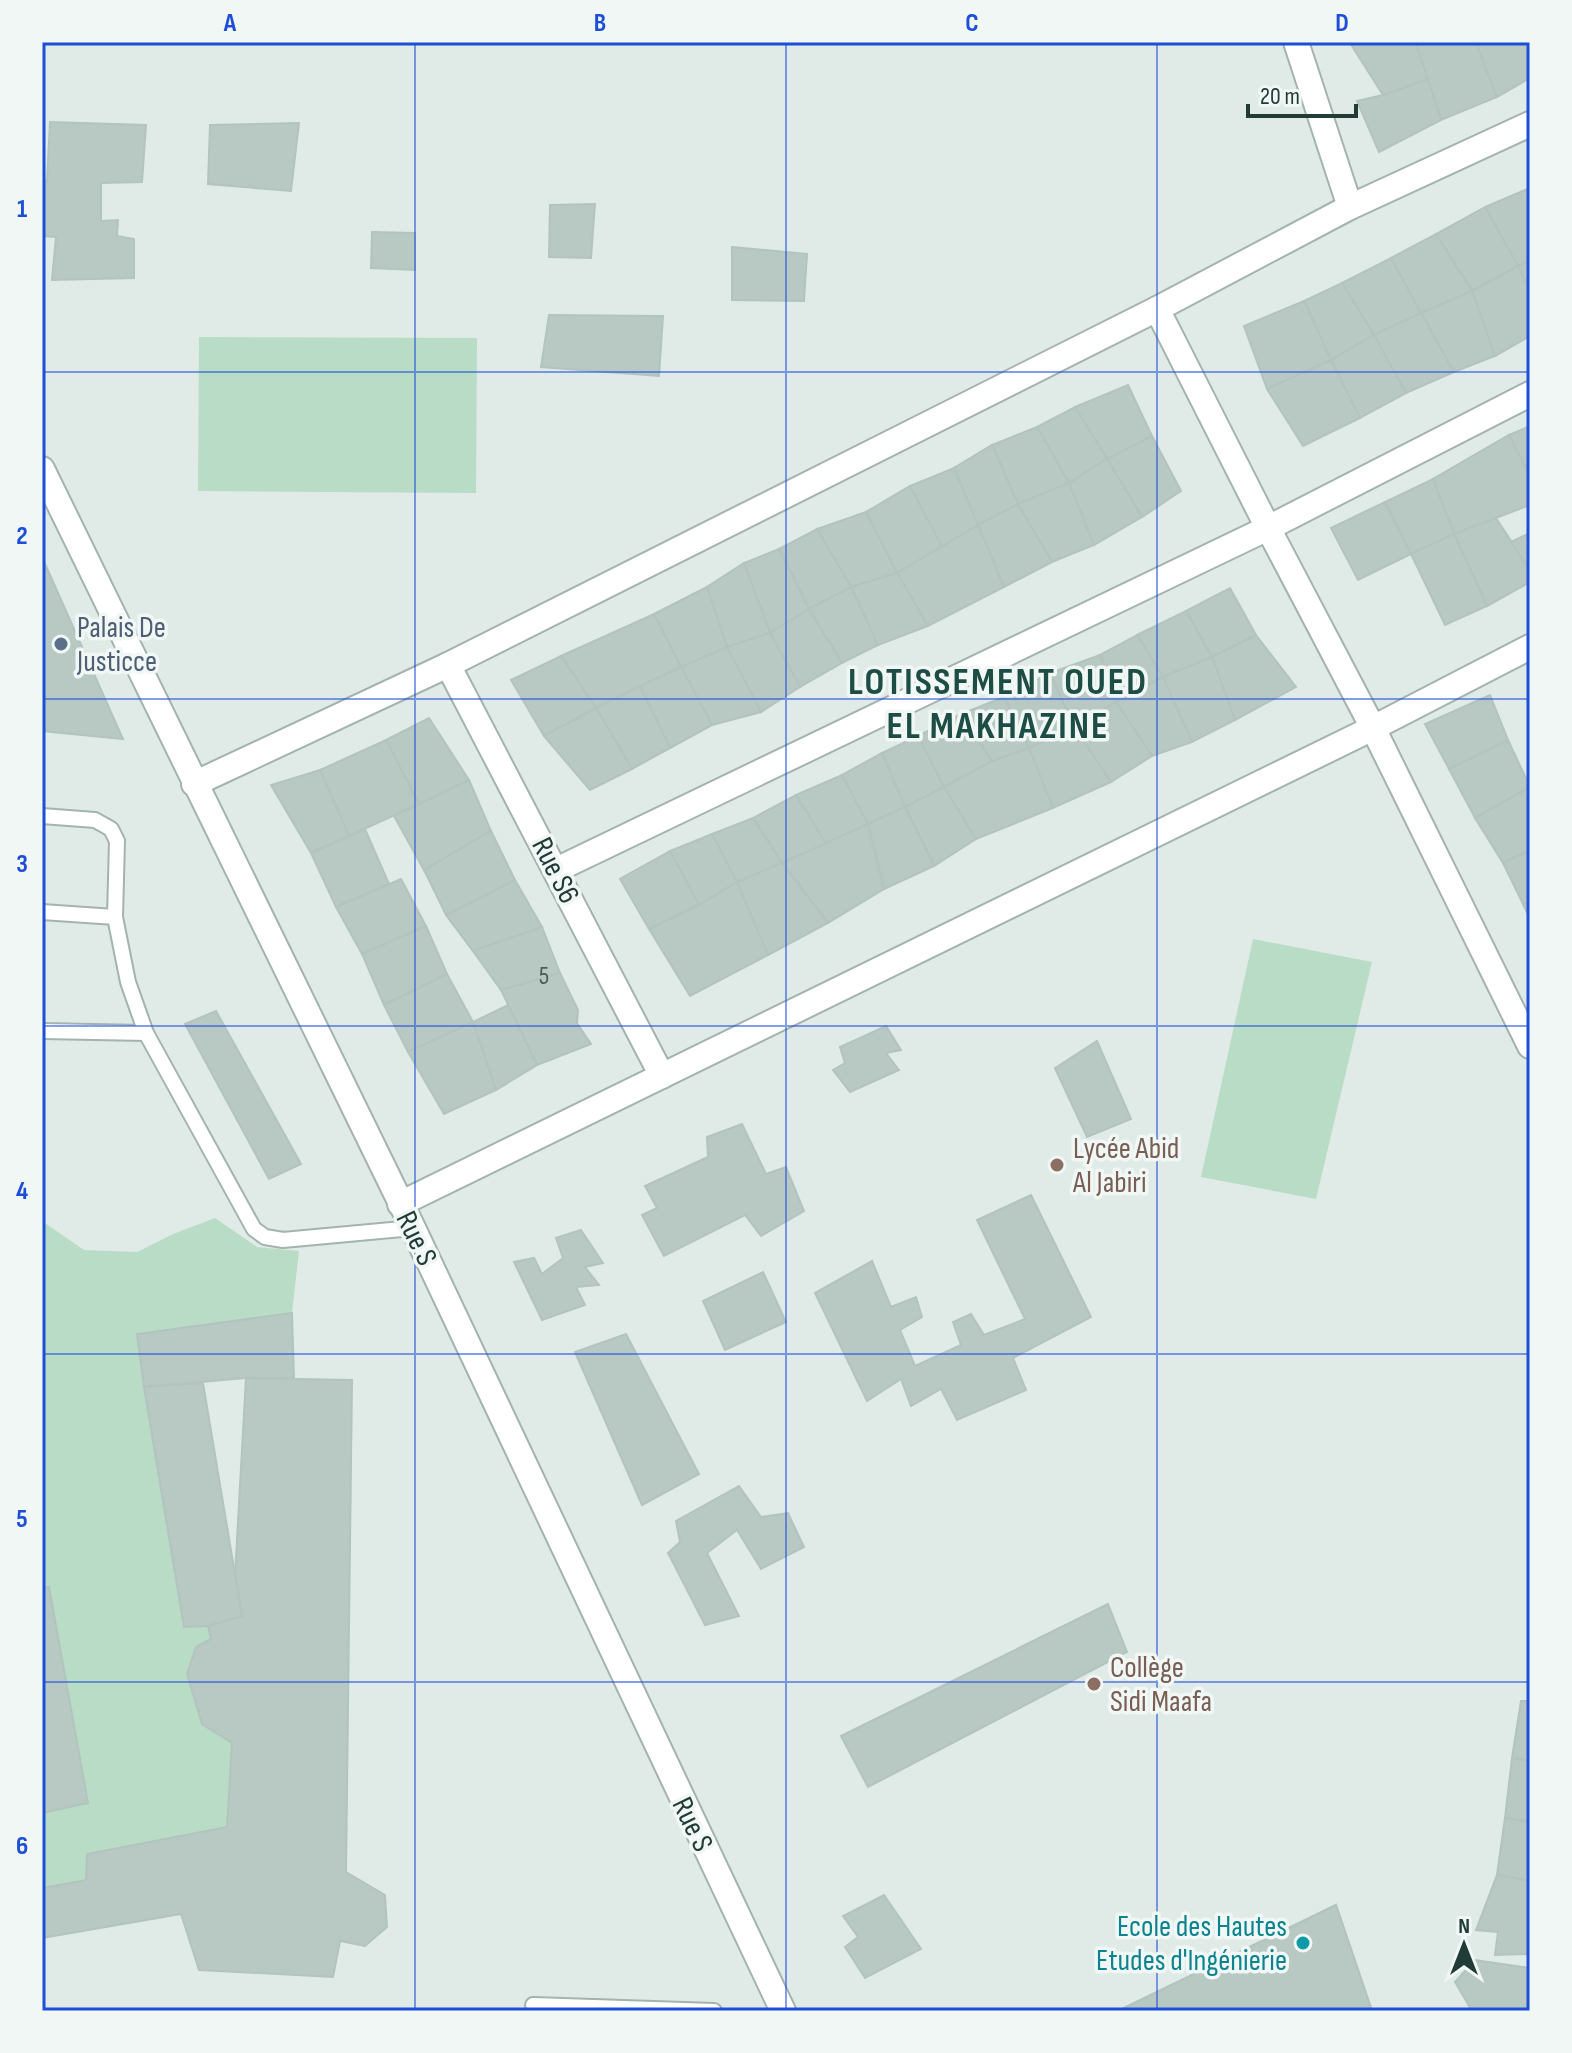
<svg xmlns="http://www.w3.org/2000/svg" width="1572" height="2053" font-family="'Sofia Sans Condensed',sans-serif">
<rect width="100%" height="100%" fill="#e0ebe7"/>
<g fill="#b8dcc5">
<polygon points="199,337 477,338 476,493 198,491"/>
<polygon points="1253,939 1372,962 1316,1199 1201,1177"/>
<polygon points="215,1218 257,1247 299,1251 292,1313 137,1334 184,1626 208,1626 211,1639 196,1647 188,1677 202,1724 232,1743 227,1827 88,1854 86,1880 42,1888 42,1813 88,1802 49,1587 42,1588 42,1221 84,1250 137,1252 173,1234"/>
</g>
<g fill="#b8c8c3" stroke="#b2c4be" stroke-width="2">
<polygon points="1355,42 1416,42 1428,79 1383,95 1350,43"/>
<polygon points="1421,42 1476,42 1497,97 1441,120 1416,43"/>
<polygon points="1476,42 1530,42 1530,78 1497,97"/>
<polygon points="1428,79 1441,120 1379,152 1357,101 1383,95"/>
<polygon points="50,122 146,125 142,182 101,183 101,221 118,220 117,236 134,239 134,278 52,280 56,237 42,236 42,180 47,181"/>
<polygon points="299,123 291,191 208,184 210,125"/>
<polygon points="1530,188 1530,261 1518,266 1485,207"/>
<polygon points="595,204 591,258 549,257 550,205"/>
<polygon points="1485,207 1518,266 1472,291 1436,234"/>
<polygon points="372,232 415,233 415,270 371,268"/>
<polygon points="1436,234 1472,291 1421,313 1391,258"/>
<polygon points="732,247 807,254 804,301 732,300"/>
<polygon points="1391,258 1421,313 1374,335 1342,283"/>
<polygon points="1530,261 1530,291 1518,266"/>
<polygon points="1518,266 1530,291 1530,336 1495,356 1472,291"/>
<polygon points="1342,283 1374,335 1331,360 1304,301"/>
<polygon points="1472,291 1495,356 1454,372 1421,313"/>
<polygon points="1304,301 1331,360 1267,389 1244,326"/>
<polygon points="1421,313 1454,372 1406,393 1374,335"/>
<polygon points="549,315 663,316 659,376 541,367"/>
<polygon points="1374,335 1406,393 1360,418 1331,360"/>
<polygon points="1331,360 1360,418 1303,446 1267,389"/>
<polygon points="1128,385 1152,436 1107,459 1075,407"/>
<polygon points="1075,407 1107,459 1069,483 1037,427"/>
<polygon points="1530,426 1530,476 1509,435"/>
<polygon points="1037,427 1069,483 1018,504 992,445"/>
<polygon points="1509,435 1530,476 1530,505 1454,534 1433,479"/>
<polygon points="1152,436 1181,491 1142,517 1107,459"/>
<polygon points="992,445 1018,504 978,525 954,468"/>
<polygon points="1107,459 1142,517 1094,545 1069,483"/>
<polygon points="954,468 978,525 943,549 910,486"/>
<polygon points="1433,479 1454,534 1411,554 1385,502"/>
<polygon points="1069,483 1094,545 1052,562 1018,504"/>
<polygon points="910,486 943,549 897,573 866,512"/>
<polygon points="1385,502 1411,554 1358,580 1331,528"/>
<polygon points="1018,504 1052,562 1004,587 978,525"/>
<polygon points="866,512 897,573 851,587 817,529"/>
<polygon points="1496,518 1530,570 1530,582 1487,606 1454,534"/>
<polygon points="978,525 1004,587 928,626 897,573"/>
<polygon points="817,529 851,587 809,609 779,549"/>
<polygon points="1530,533 1530,570 1511,542"/>
<polygon points="1454,534 1487,606 1445,625 1411,554"/>
<polygon points="779,549 809,609 770,633 744,563"/>
<polygon points="42,557 123,739 42,731"/>
<polygon points="744,563 770,633 727,647 707,587"/>
<polygon points="897,573 928,626 878,645 851,587"/>
<polygon points="707,587 727,647 681,667 654,614"/>
<polygon points="851,587 878,645 842,663 809,609"/>
<polygon points="1230,588 1256,635 1212,657 1186,611"/>
<polygon points="809,609 842,663 800,687 770,633"/>
<polygon points="1186,611 1212,657 1163,677 1137,635"/>
<polygon points="654,614 681,667 596,708 561,656"/>
<polygon points="770,633 800,687 761,712 727,647"/>
<polygon points="1137,635 1163,677 1116,702 1100,655"/>
<polygon points="1256,635 1296,687 1235,720 1212,657"/>
<polygon points="727,647 761,712 712,725 681,667"/>
<polygon points="1100,655 1116,702 1074,727 1050,673"/>
<polygon points="561,656 596,708 544,736 511,680"/>
<polygon points="1212,657 1235,720 1192,742 1163,677"/>
<polygon points="681,667 712,725 670,748 640,686"/>
<polygon points="1050,673 1074,727 1029,748 1004,697"/>
<polygon points="1163,677 1192,742 1152,756 1116,702"/>
<polygon points="640,686 670,748 632,769 596,708"/>
<polygon points="1490,695 1508,740 1449,769 1425,724"/>
<polygon points="1004,697 1029,748 992,761 961,714"/>
<polygon points="1116,702 1152,756 1111,782 1074,727"/>
<polygon points="596,708 632,769 590,790 544,736"/>
<polygon points="961,714 992,761 944,787 918,736"/>
<polygon points="429,718 469,780 419,804 386,740"/>
<polygon points="1074,727 1111,782 1053,808 1029,748"/>
<polygon points="918,736 944,787 905,807 882,753"/>
<polygon points="386,740 419,804 349,836 320,770"/>
<polygon points="1508,740 1530,787 1475,818 1449,769"/>
<polygon points="1029,748 1053,808 976,839 944,787 992,761"/>
<polygon points="882,753 905,807 868,824 842,775"/>
<polygon points="320,770 349,836 311,853 271,785"/>
<polygon points="842,775 868,824 826,844 796,795"/>
<polygon points="469,780 491,831 424,870 394,816"/>
<polygon points="944,787 976,839 934,866 905,807"/>
<polygon points="1530,787 1530,850 1503,863 1475,818"/>
<polygon points="796,795 826,844 782,863 753,818"/>
<polygon points="905,807 934,866 884,889 868,824"/>
<polygon points="753,818 782,863 737,882 712,834"/>
<polygon points="868,824 884,889 828,923 782,863"/>
<polygon points="365,829 389,884 336,907 311,853"/>
<polygon points="491,831 515,880 446,915 424,870"/>
<polygon points="712,834 737,882 699,905 670,851"/>
<polygon points="1530,850 1530,901 1523,904 1503,863"/>
<polygon points="670,851 699,905 649,929 620,879"/>
<polygon points="782,863 828,923 768,955 737,882"/>
<polygon points="401,879 426,926 362,954 336,907"/>
<polygon points="515,880 542,927 473,951 446,915"/>
<polygon points="737,882 768,955 690,996 649,929 699,905"/>
<polygon points="1530,901 1530,919 1523,904"/>
<polygon points="426,926 447,974 384,1005 362,954"/>
<polygon points="542,927 560,973 501,990 473,951"/>
<polygon points="560,973 578,1010 577,1023 591,1044 537,1065 501,990"/>
<polygon points="447,974 473,1022 408,1052 384,1005"/>
<polygon points="508,1005 537,1065 496,1090 473,1022"/>
<polygon points="216,1011 301,1164 269,1179 185,1024"/>
<polygon points="473,1022 496,1090 444,1114 408,1052"/>
<polygon points="886,1026 901,1050 886,1053 899,1070 850,1092 833,1070 845,1063 840,1047"/>
<polygon points="1097,1041 1131,1119 1087,1137 1055,1068"/>
<polygon points="742,1124 766,1174 786,1167 804,1211 761,1236 745,1215 664,1256 642,1215 657,1208 645,1186 708,1157 707,1137"/>
<polygon points="1031,1195 1091,1317 1013,1358 1026,1390 957,1420 941,1389 911,1406 901,1379 867,1401 815,1293 872,1261 891,1307 916,1297 922,1317 900,1330 915,1366 961,1345 953,1322 971,1314 984,1335 1025,1319 977,1220"/>
<polygon points="581,1230 603,1263 585,1267 599,1285 576,1287 585,1305 542,1320 514,1262 534,1258 542,1274 563,1258 556,1238"/>
<polygon points="763,1272 786,1322 725,1350 703,1301"/>
<polygon points="292,1313 294,1378 246,1378 144,1387 137,1334"/>
<polygon points="626,1334 699,1474 642,1505 575,1352"/>
<polygon points="246,1378 352,1380 346,1872 385,1895 387,1927 365,1946 340,1941 333,1977 199,1970 181,1914 42,1938 42,1888 86,1880 87,1854 227,1827 232,1743 202,1724 187,1674 196,1647 211,1639 208,1626 242,1616 235,1576"/>
<polygon points="203,1383 242,1616 208,1626 184,1627 144,1387"/>
<polygon points="739,1486 761,1517 788,1513 804,1547 761,1569 737,1530 707,1553 739,1616 705,1625 668,1553 680,1542 676,1521"/>
<polygon points="49,1587 88,1803 42,1813 42,1588"/>
<polygon points="1108,1604 1127,1652 868,1787 841,1736"/>
<polygon points="1521,1701 1530,1701 1530,1761 1512,1758"/>
<polygon points="1512,1758 1530,1761 1530,1822 1505,1818"/>
<polygon points="1505,1818 1530,1822 1530,1881 1497,1875"/>
<polygon points="1497,1875 1530,1881 1530,1954 1495,1955 1498,1932 1476,1930"/>
<polygon points="884,1895 921,1949 865,1978 845,1947 858,1937 843,1916"/>
<polygon points="1336,1905 1372,2011 1305,2011 1292,1981 1225,2011 1118,2011"/>
<polygon points="1336,1905 1372,2011 1118,2011"/>
<polygon points="1475,1960 1530,1968 1530,2011 1472,2011 1455,1982"/>
</g>
<g fill="none" stroke-linecap="round" stroke-linejoin="round">
<g stroke="#a3b3ae" stroke-width="18">
<g id="service">
<polyline points="42,816 95,820 111,829 117,841 115,917 128,982 146,1033 254,1229 265,1237 283,1240 413,1228"/>
<polyline points="42,912 115,917"/>
<polyline points="42,1031 146,1033"/>
<polyline points="533,2005 714,2011"/>
</g>
</g>
<g stroke="#a3b3ae" stroke-width="28">
<g id="minor">
<polyline points="1296,42 1350,207"/>
<polyline points="1157,309 1268,528 1373,728 1530,1046"/>
<polyline points="42,469 413,1228 783,2011"/>
<polyline points="448,665 662,1076"/>
<polyline points="194,784 448,665 1157,309 1350,207 1530,124"/>
<polyline points="556,870 1268,528 1530,394"/>
<polyline points="400,1204 1373,728 1530,647"/>
</g>
</g>
<use href="#service" stroke="#fff" stroke-width="14"/>
<use href="#minor" stroke="#fff" stroke-width="24"/>
</g>
<path fill="none" stroke="#1d4ed8" stroke-width="2" stroke-opacity="0.55" d="M415 42V2011M786 42V2011M1157 42V2011M42 372H1530M42 699H1530M42 1026H1530M42 1354H1530M42 1682H1530"/>
<circle fill="#5c6f8a" stroke="#f0f7f4" stroke-width="3" cx="61" cy="644" r="8"/>
<g fill="#8d6e63" stroke="#f0f7f4" stroke-width="3">
<circle cx="1057" cy="1165" r="8"/>
<circle cx="1094" cy="1684" r="8"/>
</g>
<circle fill="#0f9aa8" stroke="#f0f7f4" stroke-width="3" cx="1303" cy="1943" r="8"/>
<g text-anchor="middle" stroke-width="7" stroke-linejoin="round" paint-order="stroke">
<g font-size="26" fill="#475e59">
<text x="544" y="984">5</text>
</g>
<g font-size="30" fill="#4e5e75" stroke="#f0f7f4" text-anchor="start">
<text x="77" y="637">Palais De<tspan x="77" dy="34">Justicce</tspan></text>
</g>
<g font-size="30" fill="#213b36" stroke="#f0f7f4">
<text transform="translate(556 870) rotate(63)" y="10">Rue S6</text>
<text transform="translate(417 1238) rotate(64)" y="10">Rue S</text>
<text transform="translate(693 1824) rotate(64)" y="10">Rue S</text>
</g>
<g font-size="30" fill="#785e54" stroke="#f0f7f4" text-anchor="start">
<text x="1073" y="1158">Lycée Abid<tspan x="1073" dy="34">Al Jabiri</tspan></text>
<text x="1110" y="1677">Collège<tspan x="1110" dy="34">Sidi Maafa</tspan></text>
</g>
<g font-size="30" fill="#0d838f" stroke="#f0f7f4" text-anchor="end">
<text x="1287" y="1936">Ecole des Hautes<tspan x="1287" dy="34">Etudes d'Ingénierie</tspan></text>
</g>
<g font-size="38" font-weight="bold" letter-spacing="2" fill="#1d4d45" stroke="#f0f7f4">
<text x="998" y="694">LOTISSEMENT OUED<tspan x="998" dy="44">EL MAKHAZINE</tspan></text>
</g>
</g>
<rect width="1572" height="2053" fill="none" stroke="#f0f7f4" stroke-width="88"/>
<g transform="translate(1464 1945)" stroke="#f0f7f4" stroke-width="6" paint-order="stroke">
<path d="M0-6L14 30L0 20L-14 30Z" fill="#213b36"/>
<text y="-12" font-size="22" font-weight="bold" text-anchor="middle" fill="#213b36">N</text>
</g>
<path d="M1248 104v12h108v-12" fill="none" stroke="#213b36" stroke-width="4"/>
<text x="1260" y="104" font-size="24" fill="#213b36" stroke="#f0f7f4" stroke-width="6" paint-order="stroke">20 m</text>
<rect x="44" y="44" width="1484" height="1965" fill="none" stroke="#1d4ed8" stroke-width="3"/>
<g font-size="26" text-anchor="middle" font-weight="bold" fill="#1d4ed8">
<text x="230" y="31">A</text>
<text x="600" y="31">B</text>
<text x="972" y="31">C</text>
<text x="1342" y="31">D</text>
<text x="22" y="217">1</text>
<text x="22" y="544">2</text>
<text x="22" y="872">3</text>
<text x="22" y="1199">4</text>
<text x="22" y="1527">5</text>
<text x="22" y="1854">6</text>
</g>
</svg>
